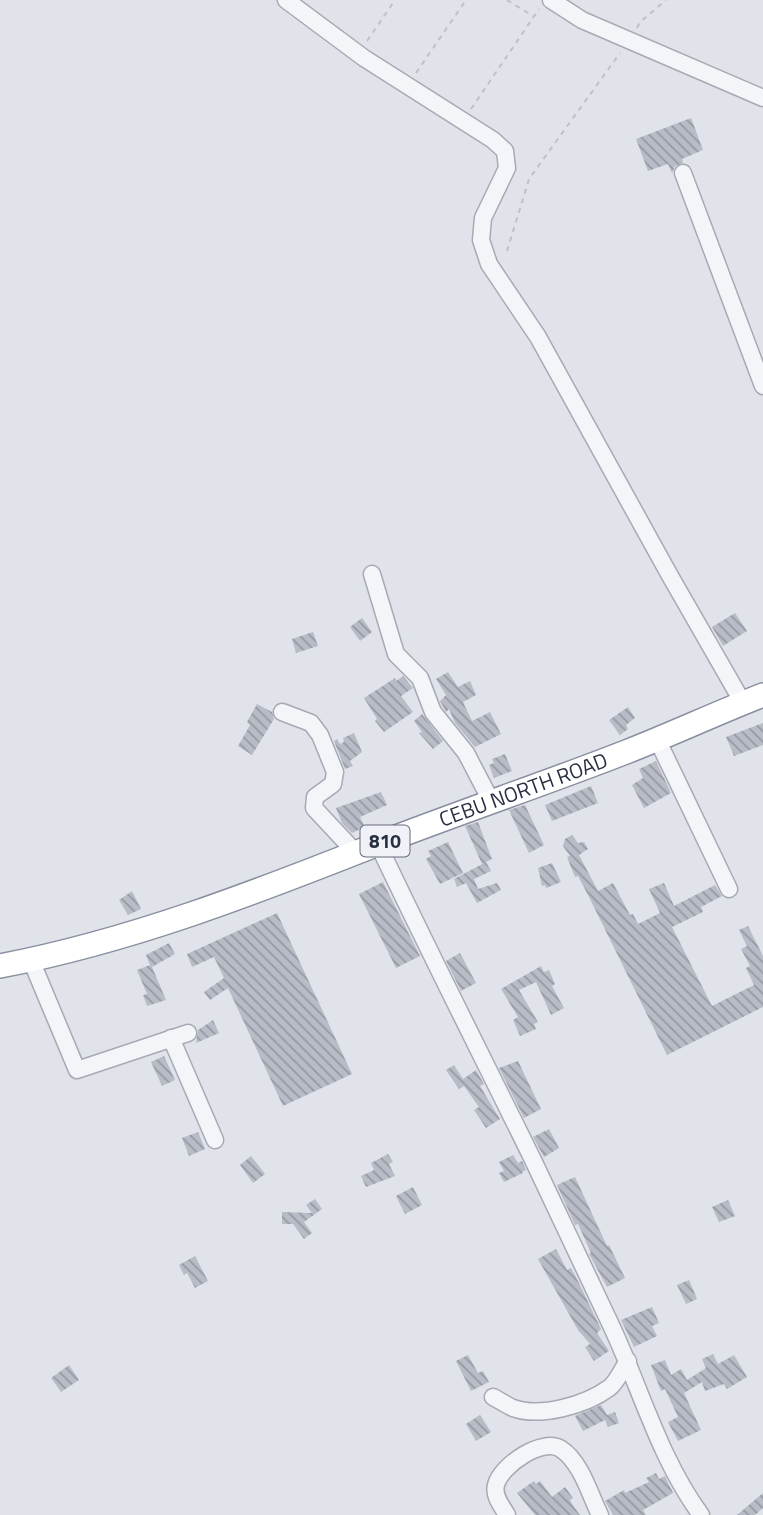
<svg xmlns="http://www.w3.org/2000/svg" width="763" height="1515" font-family="'Titillium Web',sans-serif">
<defs>
<pattern id="building-back-hatch" width="6" height="6" patternUnits="userSpaceOnUse" patternTransform="scale(1.75)"><rect width="6" height="6" fill="#b8bcc6"/><path d="M-1 5l2 2M0 0l6 6M5-1l2 2" fill="none" stroke="#9699a2"/></pattern>
</defs>
<rect width="100%" height="100%" fill="#e1e3ea"/>
<g fill="url(#building-back-hatch)">
<polygon points="691,118 703,150 682,159 683,163 675,166 672,173 668,164 648,171 636,139"/>
<polygon points="735,613 747,631 723,646 712,627"/>
<polygon points="362,618 372,632 360,641 350,627"/>
<polygon points="313,632 318,646 296,653 292,639"/>
<polygon points="448,672 458,687 470,681 476,695 463,702 472,721 490,712 501,734 475,747 455,723 449,709 446,712 440,701 446,695 436,679"/>
<polygon points="403,676 413,688 401,696 413,712 384,732 375,721 377,719 364,698 395,678 396,681"/>
<polygon points="257,704 272,712 274,719 252,755 238,746 250,725 247,722"/>
<polygon points="628,707 635,718 626,725 628,729 620,735 609,720"/>
<polygon points="422,714 443,741 433,749 419,733 422,732 414,721"/>
<polygon points="763,723 763,745 734,756 726,737"/>
<polygon points="354,733 362,752 350,761 353,766 345,769 334,741 337,739 340,744 344,742 343,738"/>
<polygon points="505,754 512,771 494,778 489,765 494,763 492,759"/>
<polygon points="656,761 671,793 644,808 632,785 643,778 639,769"/>
<polygon points="591,786 598,803 552,821 545,805"/>
<polygon points="381,792 387,805 360,817 365,827 352,833 342,823 336,808"/>
<polygon points="525,805 544,845 529,853 509,810"/>
<polygon points="478,822 492,859 482,864 465,826"/>
<polygon points="572,835 578,843 584,842 588,849 579,855 598,891 613,883 630,915 633,914 638,924 660,913 649,889 664,883 674,906 715,885 722,896 701,907 703,912 672,927 712,1006 754,985 746,968 750,966 741,949 747,946 739,930 748,926 763,956 763,1007 667,1055 589,897 578,876 575,877 567,857 570,856 563,846 565,839"/>
<polygon points="448,842 463,873 440,884 426,859 431,856 428,851"/>
<polygon points="486,862 491,871 474,879 478,889 497,883 501,890 477,903 466,883 457,887 454,879"/>
<polygon points="552,863 561,882 546,888 545,885 542,886 538,868"/>
<polygon points="383,882 420,956 396,968 359,894"/>
<polygon points="132,891 141,909 128,915 119,900"/>
<polygon points="277,913 352,1074 283,1106 228,988 210,1000 204,992 224,978 214,957 192,967 187,954"/>
<polygon points="169,943 175,954 152,967 166,1000 147,1006 143,995 147,994 137,970 150,965 146,955"/>
<polygon points="460,953 476,983 461,991 446,961"/>
<polygon points="541,966 544,972 549,970 555,984 552,986 564,1008 551,1015 536,982 519,990 538,1022 534,1024 536,1029 520,1036 513,1020 518,1017 501,989"/>
<polygon points="213,1020 219,1033 196,1043 198,1030"/>
<polygon points="164,1056 175,1080 162,1086 151,1062"/>
<polygon points="518,1061 541,1109 524,1118 499,1068"/>
<polygon points="454,1065 463,1079 476,1070 484,1084 480,1086 500,1119 486,1128 474,1110 479,1107 464,1086 459,1089 446,1070"/>
<polygon points="549,1129 559,1148 544,1157 533,1137"/>
<polygon points="198,1132 205,1149 189,1156 182,1138"/>
<polygon points="388,1154 393,1162 389,1164 395,1176 366,1187 361,1176 374,1170 371,1163"/>
<polygon points="513,1155 518,1163 522,1161 526,1170 522,1172 523,1173 504,1182 499,1173 504,1171 499,1162"/>
<polygon points="251,1156 265,1174 253,1183 240,1165"/>
<polygon points="575,1177 607,1246 609,1245 625,1278 607,1287 589,1254 591,1253 578,1224 575,1225 557,1185"/>
<polygon points="413,1187 422,1205 405,1214 396,1196"/>
<polygon points="315,1199 322,1209 304,1222 312,1233 304,1239 293,1224 282,1224 282,1212 312,1213 306,1205"/>
<polygon points="728,1200 735,1216 719,1222 712,1207"/>
<polygon points="556,1249 567,1270 571,1268 578,1281 601,1329 597,1333 609,1351 594,1361 585,1347 590,1344 578,1330 538,1259"/>
<polygon points="195,1256 208,1281 195,1288 187,1273 184,1275 179,1265"/>
<polygon points="689,1280 697,1299 686,1304 677,1285"/>
<polygon points="652,1307 659,1323 652,1326 657,1336 634,1347 621,1320"/>
<polygon points="713,1354 718,1364 734,1355 747,1377 727,1389 724,1384 705,1391 702,1382 684,1393 701,1430 678,1441 668,1422 678,1417 665,1389 661,1391 651,1365 665,1360 671,1375 681,1369 687,1380 706,1368 702,1359"/>
<polygon points="468,1355 478,1373 483,1371 489,1382 471,1391 456,1361"/>
<polygon points="69,1365 79,1380 61,1392 51,1378"/>
<polygon points="601,1405 607,1415 615,1412 619,1423 608,1427 605,1420 583,1431 575,1416"/>
<polygon points="480,1415 491,1432 476,1441 466,1424"/>
<polygon points="656,1473 659,1479 665,1476 673,1493 643,1510 646,1515 613,1515 605,1501 624,1490 625,1493 649,1482 646,1478"/>
<polygon points="534,1481 536,1484 540,1481 552,1497 565,1487 573,1498 570,1500 572,1504 580,1515 535,1515 517,1493"/>
<polygon points="763,1493 763,1508 755,1515 737,1515"/>
</g>
<g fill="none" stroke-linecap="round" stroke-linejoin="round">
<g stroke="#a6aab4" stroke-width="19">
<g id="minor">
<polyline points="286,0 364,58 493,140 505,151 507,168 483,218 481,240 489,264 538,337 669,574 743,703"/>
<polyline points="551,0 582,20 763,98"/>
<polyline points="683,173 763,386"/>
<polyline points="372,574 396,654 420,678 433,712 466,753 491,801"/>
<polyline points="282,712 311,723 320,735 335,772 333,784 315,797 314,808 356,853"/>
<polyline points="657,739 729,889"/>
<path d="M378 844C428 950 481 1054 533 1160 559 1214 584 1269 610 1323 640 1386 659 1458 701 1515"/>
<polyline points="31,960 77,1070 188,1033"/>
<polyline points="171,1038 215,1140"/>
<path d="M493 1397C499 1400 506 1405 513 1408 540 1418 586 1405 609 1388 617 1382 622 1369 628 1361"/>
<path d="M507 1515C502 1506 493 1496 496 1485 501 1465 543 1437 561 1449 581 1462 590 1495 600 1515"/>
</g>
</g>
<g stroke="#888fa0" stroke-width="26">
<g id="highway">
<path id="s1" d="M0 966C131 941 254 893 378 844 460 812 544 784 626 752 672 734 717 713 763 695"/>
</g>
</g>
<g stroke="#bec2c8" stroke-width="2" stroke-dasharray="5 5" stroke-linecap="butt">
<polyline points="507,0 533,16"/>
<polyline points="637,28 640,22 666,0"/>
<polyline points="367,41 395,0"/>
<polyline points="416,73 466,0"/>
<polyline points="471,109 539,9"/>
<polyline points="507,251 529,179 620,53"/>
</g>
<use href="#minor" stroke="#f3f5f8" stroke-width="16"/>
<use href="#highway" stroke="#fff" stroke-width="23"/>
</g>
<g text-anchor="middle" stroke-width="5" stroke-linejoin="round" paint-order="stroke">
<rect fill="#f0f2f7" stroke="#656a78" stroke-width="2" x="360.5" y="825.5" width="49" height="31" rx="5"/>
<g font-size="19" font-weight="bold" fill="#293041">
<text x="385" y="848">810</text>
</g>
<g font-size="21" fill="#293041" stroke="#f0f2f7">
<text dy="7" stroke="none"><textPath href="#s1" startOffset="553">CEBU NORTH ROAD</textPath></text>
</g>
</g>
</svg>
